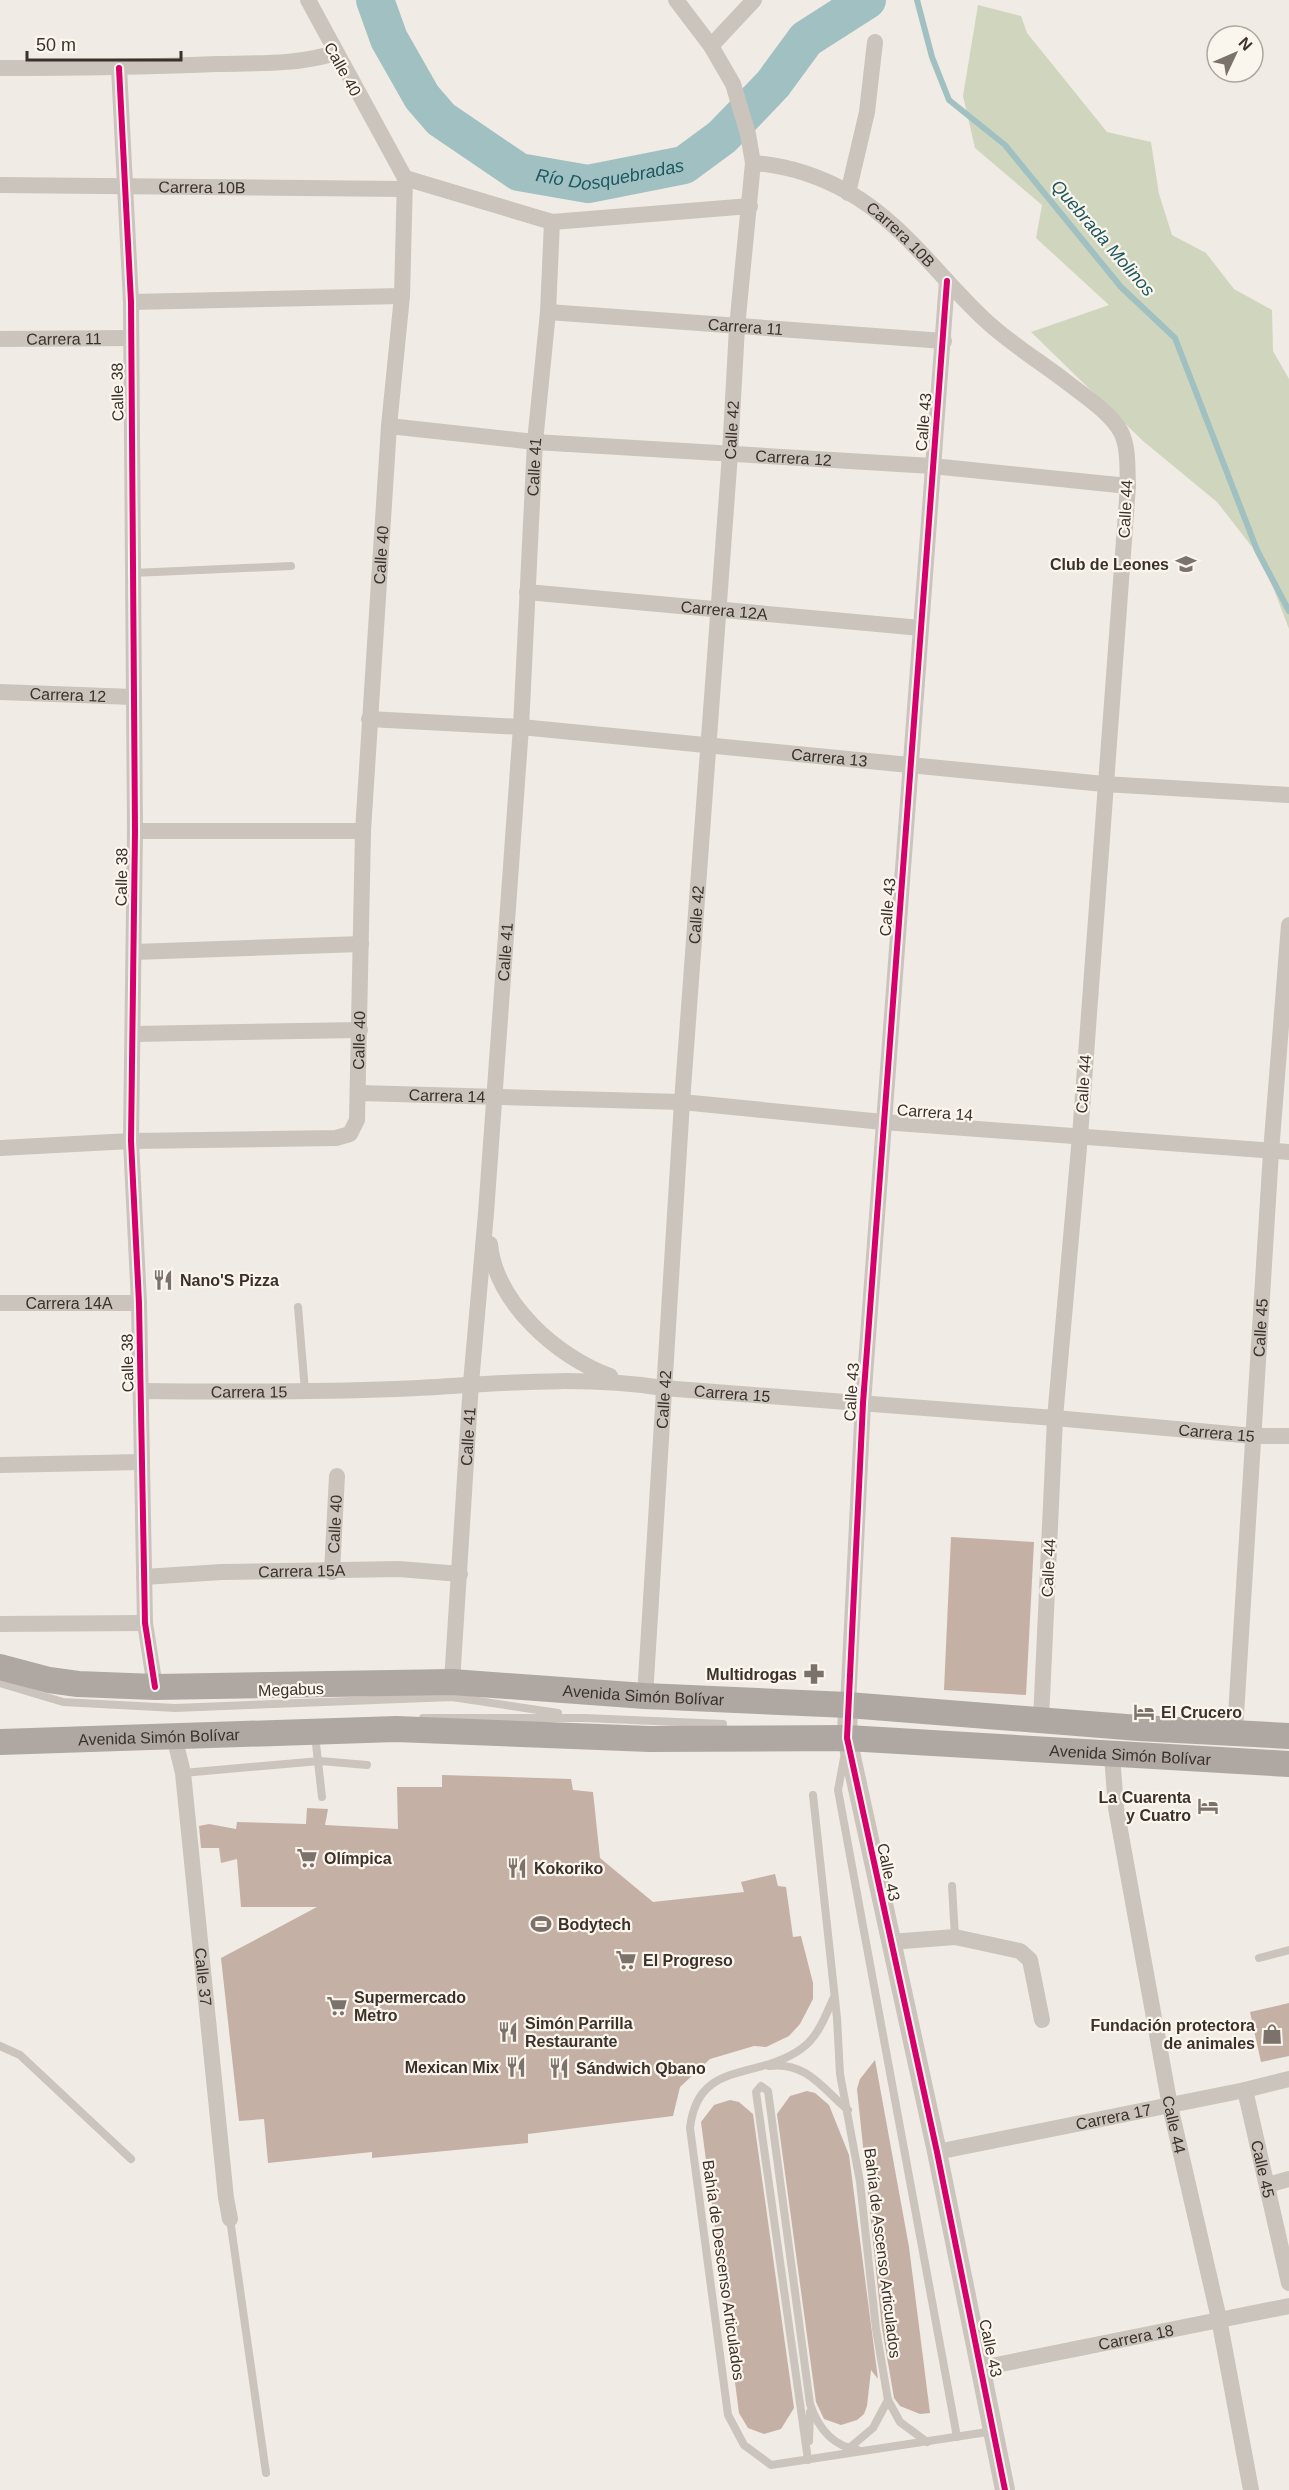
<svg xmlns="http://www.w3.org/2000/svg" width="1289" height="2490" font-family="Arial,sans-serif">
<rect width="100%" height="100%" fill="#f0ebe4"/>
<polygon fill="#d0d6be" points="978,5 1021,16 1027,33 1107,132 1151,142 1159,194 1172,235 1206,253 1234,289 1272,310 1273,351 1289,379 1289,629 1263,561 1217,502 1143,441 1031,332 1109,305 1036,238 1042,205 975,148 963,96"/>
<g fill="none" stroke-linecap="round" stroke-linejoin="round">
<polyline stroke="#a0c0c2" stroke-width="6" points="917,0 932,57 949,100 1005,145 1121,287 1175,338 1257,550 1289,611"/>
<path stroke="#a0c0c2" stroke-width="38" id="s1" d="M375 0 389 39 422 97 441 119 519 172 588 184 684 165 722 137 753 105 773 84 806 39 867 0"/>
</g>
<g fill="#c5b0a5">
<polygon points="951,1537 1034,1542 1026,1695 944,1690"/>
<polygon points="442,1775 571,1779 573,1790 593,1792 600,1858 653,1902 744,1892 741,1882 775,1874 778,1886 786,1887 793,1937 801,1936 813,1983 813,1999 800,2024 789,2036 766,2047 754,2046 710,2059 680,2087 673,2116 528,2134 528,2143 372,2158 372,2152 268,2163 264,2119 239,2121 221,1958 317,1907 241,1907 237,1859 221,1863 219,1848 201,1848 199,1826 209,1824 236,1829 237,1822 306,1824 307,1808 328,1809 325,1825 398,1829 397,1787 442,1787"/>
<polygon points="1289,2003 1289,2056 1261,2062 1250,2012"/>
<polygon points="875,2060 909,2247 930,2413 920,2414 900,2406 894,2398 882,2328 857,2089 860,2079"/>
<polygon points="807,2091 815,2093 829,2105 849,2155 878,2379 871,2370 867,2406 864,2414 857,2420 841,2425 824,2419 816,2402 777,2114 790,2096"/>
<polygon points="730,2100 739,2102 753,2114 794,2408 781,2429 764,2434 748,2428 739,2413 701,2122 714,2105"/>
</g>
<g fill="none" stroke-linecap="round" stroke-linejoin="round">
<g stroke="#cac4bd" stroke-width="8">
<polyline points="133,573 291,566"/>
<polyline points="298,1307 305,1391"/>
<polyline points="0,1683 63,1702 175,1708 452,1697 558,1713"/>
<polyline points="423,1718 585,1718 723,1724"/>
<polyline points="315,1735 322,1797"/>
<polyline points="845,1753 838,1790 957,2437"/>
<polyline points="183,1773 320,1761 367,1765"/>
<polyline points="813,1795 837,2018 840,2074 860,2182 876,2329 888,2400 900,2422 927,2442"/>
<polyline points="952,1886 955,1937"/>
<polyline points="1259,1958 1289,1950"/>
<path d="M833 1999C825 2017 818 2037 801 2049 756 2081 698 2059 690 2128L728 2415 744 2445 771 2465 994 2431"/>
<polyline points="0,2046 20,2055 131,2159"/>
<path d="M769 2066C806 2061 823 2089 848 2110"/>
<polyline points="230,2219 266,2473"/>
<polyline points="809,2441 810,2412"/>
<polyline points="848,2449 873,2428 888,2400"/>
<path d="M808 2460 756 2092 761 2086 768 2091 810 2404C818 2428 832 2446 858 2450"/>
</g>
<g stroke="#cac4bd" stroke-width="16">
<polyline points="711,46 754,0"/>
<path d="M0 68C72 68 144 67 216 64 255 63 297 65 335 53"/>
<polyline points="119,68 131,302 135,831 131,1141 139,1303 145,1623 155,1687"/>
<path id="s2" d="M753 163C786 165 819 176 848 192 903 223 939 277 984 319 1008 342 1038 360 1064 380 1083 395 1109 411 1121 432 1129 448 1127 469 1128 486L1080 1136 1055 1418 1041 1720"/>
<polyline points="405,178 552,222 750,206"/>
<path id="s3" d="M0 185 404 189"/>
<polyline points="848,193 867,112 875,42"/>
<polyline points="131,302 402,296"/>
<path id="s4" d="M548 312 944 341"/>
<path id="s5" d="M0 339 129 338"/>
<path id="s6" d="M389 426 535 442 932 466 1128 486"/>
<path id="s7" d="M527 592 921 628"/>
<path id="s8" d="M0 692 133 697"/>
<path id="s9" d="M369 719 521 727 1104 784 1289 795"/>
<polyline points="135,831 363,831"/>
<polyline points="134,952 361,944"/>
<polyline points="133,1034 360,1030"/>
<path id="s10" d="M359 1093 682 1102 883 1122 1289 1152"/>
<path id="s11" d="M0 1148 131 1141 336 1138 350 1134 357 1120 363 831 389 426 402 296 405 178 308 0"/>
<path d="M490 1244C496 1303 557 1357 610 1376"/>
<path id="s12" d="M0 1303H139"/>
<path id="s13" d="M141 1391C226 1392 311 1392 396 1389 486 1385 573 1374 663 1388L1055 1418 1254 1436H1289"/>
<polyline points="0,1465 141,1462"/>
<path id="s14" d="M332 1572 337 1476"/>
<path id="s15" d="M144 1577 222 1572 399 1569 460 1574"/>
<polyline points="0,1624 145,1623"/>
<path id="s16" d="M452 1682 471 1383 486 1213 521 727 535 442 548 312 552 222"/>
<path id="s17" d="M645 1696 682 1102 730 454 737 327 753 163 748 134 733 84 711 46 676 0"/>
<polyline points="848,1705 863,1403 947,281"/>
<path id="s18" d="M1235 1731 1271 1152 1289 925"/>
<path id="s19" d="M174 1736 183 1773 226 2198 230 2219"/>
<path id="s20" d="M1112 1755 1116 1808 1170 2106 1219 2319 1251 2490"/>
<polyline points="890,1942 955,1937 1020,1951 1030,1960 1042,2020"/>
<path id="s21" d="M1245 2090 1289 2283"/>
<path id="s22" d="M937 2152 1245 2090 1289 2079"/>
<polyline points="1267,2185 1289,2179"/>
<path id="s23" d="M981 2368 1289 2306"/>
</g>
<polyline stroke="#cac4bd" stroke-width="20" points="848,1705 847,1738 937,2152 1005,2490"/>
<g stroke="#afa8a2" stroke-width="26">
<path id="s24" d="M0 1667 49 1680 78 1684 155 1687 452 1682 645 1696 848 1705 1139 1728 1289 1736"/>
<path id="s25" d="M0 1742 396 1729 650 1739 847 1738 1289 1764"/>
</g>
<g stroke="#fbf6ed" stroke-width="10">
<g id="cycleway">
<polyline points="119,68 131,302 135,831 131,1141 139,1303 145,1623 155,1687"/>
<polyline points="947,281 863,1403 847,1738 937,2152 1005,2490"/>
</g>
</g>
<use href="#cycleway" stroke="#d6006c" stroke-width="6"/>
</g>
<defs>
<g id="school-bare" transform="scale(1.62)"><path d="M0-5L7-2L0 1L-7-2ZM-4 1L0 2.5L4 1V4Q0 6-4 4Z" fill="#7a726b" stroke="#fbf6ed" stroke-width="2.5" paint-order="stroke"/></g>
<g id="restaurant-bare" transform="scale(1.62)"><path d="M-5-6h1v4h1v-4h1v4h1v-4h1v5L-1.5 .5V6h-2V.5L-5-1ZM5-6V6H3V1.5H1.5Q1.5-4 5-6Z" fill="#7a726b" stroke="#fbf6ed" stroke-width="2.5" paint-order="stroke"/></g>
<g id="pharmacy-bare" transform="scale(1.62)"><path d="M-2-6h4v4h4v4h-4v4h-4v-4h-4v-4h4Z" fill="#7a726b" stroke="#fbf6ed" stroke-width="2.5" paint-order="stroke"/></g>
<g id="hotel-bare" transform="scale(1.62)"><path d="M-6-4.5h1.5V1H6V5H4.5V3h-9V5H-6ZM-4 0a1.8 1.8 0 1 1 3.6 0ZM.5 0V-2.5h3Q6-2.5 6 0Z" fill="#7a726b" stroke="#fbf6ed" stroke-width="2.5" paint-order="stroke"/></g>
<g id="supermarket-bare" transform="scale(1.62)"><path d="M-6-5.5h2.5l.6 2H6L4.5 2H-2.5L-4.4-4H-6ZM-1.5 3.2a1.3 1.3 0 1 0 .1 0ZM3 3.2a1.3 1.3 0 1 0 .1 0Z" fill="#7a726b" stroke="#fbf6ed" stroke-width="2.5" paint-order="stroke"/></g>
<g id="stadium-bare" transform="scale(1.62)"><path d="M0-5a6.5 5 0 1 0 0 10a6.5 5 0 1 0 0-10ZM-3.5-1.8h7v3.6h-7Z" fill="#7a726b" stroke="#fbf6ed" stroke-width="2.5" paint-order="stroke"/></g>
<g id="shop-bare" transform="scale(1.62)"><path d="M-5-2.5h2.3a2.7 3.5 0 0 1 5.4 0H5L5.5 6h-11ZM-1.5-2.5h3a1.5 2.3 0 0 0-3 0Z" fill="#7a726b" stroke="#fbf6ed" stroke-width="2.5" paint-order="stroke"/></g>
</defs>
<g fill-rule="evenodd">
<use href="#school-bare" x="1186" y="564"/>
<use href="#restaurant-bare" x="163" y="1280"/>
<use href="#pharmacy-bare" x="814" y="1674"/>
<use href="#hotel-bare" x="1144" y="1712"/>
<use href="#hotel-bare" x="1208" y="1806"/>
<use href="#supermarket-bare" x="307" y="1858"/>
<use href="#restaurant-bare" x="517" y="1868"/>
<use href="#stadium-bare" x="541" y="1924"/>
<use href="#supermarket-bare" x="626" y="1960"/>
<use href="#supermarket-bare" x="337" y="2006"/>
<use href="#restaurant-bare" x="508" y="2032"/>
<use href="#shop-bare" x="1272" y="2034"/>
<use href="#restaurant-bare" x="516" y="2067"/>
<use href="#restaurant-bare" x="559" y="2068"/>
</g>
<g text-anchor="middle" stroke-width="4.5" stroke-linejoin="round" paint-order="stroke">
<g font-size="16" fill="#3b312a" stroke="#fbf6ed">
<text transform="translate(343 69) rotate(61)" y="6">Calle 40</text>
<text dy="6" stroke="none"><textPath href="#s3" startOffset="202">Carrera 10B</textPath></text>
<text dy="6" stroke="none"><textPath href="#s2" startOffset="168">Carrera 10B</textPath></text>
<text dy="6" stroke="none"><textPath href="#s4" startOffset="198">Carrera 11</textPath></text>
<text dy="6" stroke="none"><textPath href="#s5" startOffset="64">Carrera 11</textPath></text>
<text transform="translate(117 392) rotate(-91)" y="6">Calle 38</text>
<text transform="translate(923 422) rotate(-85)" y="6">Calle 43</text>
<text dy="6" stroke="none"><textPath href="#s17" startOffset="1269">Calle 42</textPath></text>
<text dy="6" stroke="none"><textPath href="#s6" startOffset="406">Carrera 12</textPath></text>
<text dy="6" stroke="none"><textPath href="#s16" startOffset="1218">Calle 41</textPath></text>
<text transform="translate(1125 509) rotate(-87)" y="6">Calle 44</text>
<text dy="6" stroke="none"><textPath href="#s11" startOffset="932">Calle 40</textPath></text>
<text dy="6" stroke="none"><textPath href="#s7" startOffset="198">Carrera 12A</textPath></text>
<text dy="6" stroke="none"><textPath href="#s8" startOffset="68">Carrera 12</textPath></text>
<text dy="6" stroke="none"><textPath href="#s9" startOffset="462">Carrera 13</textPath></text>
<text transform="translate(121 877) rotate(-89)" y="6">Calle 38</text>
<text transform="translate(887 907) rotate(-85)" y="6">Calle 43</text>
<text dy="6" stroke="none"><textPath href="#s17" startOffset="783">Calle 42</textPath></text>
<text dy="6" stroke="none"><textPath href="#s16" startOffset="732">Calle 41</textPath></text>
<text dy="6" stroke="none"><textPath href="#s11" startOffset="446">Calle 40</textPath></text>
<text transform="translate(1083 1084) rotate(-86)" y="6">Calle 44</text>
<text dy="6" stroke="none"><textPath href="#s10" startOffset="88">Carrera 14</textPath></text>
<text transform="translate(935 1112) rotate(4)" y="6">Carrera 14</text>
<text dy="6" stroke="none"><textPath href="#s12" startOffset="69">Carrera 14A</textPath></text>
<text dy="6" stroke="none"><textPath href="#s18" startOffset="404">Calle 45</textPath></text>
<text transform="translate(127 1363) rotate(-91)" y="6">Calle 38</text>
<text dy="6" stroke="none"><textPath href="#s13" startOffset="108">Carrera 15</textPath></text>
<text transform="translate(851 1392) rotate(-86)" y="6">Calle 43</text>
<text dy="6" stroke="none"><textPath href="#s13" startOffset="592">Carrera 15</textPath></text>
<text dy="6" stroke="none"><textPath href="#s17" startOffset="297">Calle 42</textPath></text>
<text dy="6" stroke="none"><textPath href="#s13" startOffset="1078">Carrera 15</textPath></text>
<text dy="6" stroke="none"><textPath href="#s16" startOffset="246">Calle 41</textPath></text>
<text dy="6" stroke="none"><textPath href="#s14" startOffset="48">Calle 40</textPath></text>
<text transform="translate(1048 1568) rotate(-87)" y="6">Calle 44</text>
<text dy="6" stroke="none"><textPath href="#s15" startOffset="158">Carrera 15A</textPath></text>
<text transform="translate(291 1689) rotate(-2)" y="6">Megabus</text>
<text dy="6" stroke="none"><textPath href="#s24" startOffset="646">Avenida Simón Bolívar</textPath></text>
<text dy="6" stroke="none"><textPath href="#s25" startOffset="159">Avenida Simón Bolívar</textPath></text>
<text dy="6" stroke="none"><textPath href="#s25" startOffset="1131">Avenida Simón Bolívar</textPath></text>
<text transform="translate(889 1872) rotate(78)" y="6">Calle 43</text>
<text dy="6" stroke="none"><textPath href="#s19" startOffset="243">Calle 37</textPath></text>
<text dy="6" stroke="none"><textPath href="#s22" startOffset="180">Carrera 17</textPath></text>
<text dy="6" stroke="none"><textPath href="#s20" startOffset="375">Calle 44</textPath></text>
<text dy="6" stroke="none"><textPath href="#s21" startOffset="81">Calle 45</textPath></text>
<text transform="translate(883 2253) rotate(83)" y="6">Bahía de Ascenso Articulados</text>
<text transform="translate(724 2270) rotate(82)" y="6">Bahía de Descenso Articulados</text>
<text dy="6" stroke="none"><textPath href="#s23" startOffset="158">Carrera 18</textPath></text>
<text transform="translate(991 2348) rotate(78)" y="6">Calle 43</text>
</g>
<g font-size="16" font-weight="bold" fill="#3b312a" stroke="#fbf6ed" text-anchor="start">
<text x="1169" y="570" text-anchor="end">Club de Leones</text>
<text x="180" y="1286">Nano'S Pizza</text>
<text x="797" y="1680" text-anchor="end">Multidrogas</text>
<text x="1161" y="1718">El Crucero</text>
<text x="1191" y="1803" text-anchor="end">La Cuarenta<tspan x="1191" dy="18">y Cuatro</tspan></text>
<text x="324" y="1864">Olímpica</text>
<text x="534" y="1874">Kokoriko</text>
<text x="558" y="1930">Bodytech</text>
<text x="643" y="1966">El Progreso</text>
<text x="354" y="2003">Supermercado<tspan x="354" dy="18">Metro</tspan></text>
<text x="525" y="2029">Simón Parrilla<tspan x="525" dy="18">Restaurante</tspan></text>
<text x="1255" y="2031" text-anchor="end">Fundación protectora<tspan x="1255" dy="18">de animales</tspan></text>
<text x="499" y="2073" text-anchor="end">Mexican Mix</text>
<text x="576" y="2074">Sándwich Qbano</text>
</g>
<g font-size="18" font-style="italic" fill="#1d5760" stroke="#fbf6ed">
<text dy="6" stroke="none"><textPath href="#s1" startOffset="324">Río Dosquebradas</textPath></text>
<text transform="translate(1103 238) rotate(49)" y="6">Quebrada Molinos</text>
</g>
</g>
<g transform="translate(1235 54) rotate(46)"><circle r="28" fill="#fbf6ed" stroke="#aea79f" stroke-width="1.5"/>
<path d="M0-4.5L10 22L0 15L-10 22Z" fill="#7a726b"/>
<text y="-9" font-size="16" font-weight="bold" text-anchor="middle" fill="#3b312a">N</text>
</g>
<path d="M27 51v9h154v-9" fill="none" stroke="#3b312a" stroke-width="3"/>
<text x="36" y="51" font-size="18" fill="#3b312a" stroke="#fbf6ed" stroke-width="4.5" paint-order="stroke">50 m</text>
</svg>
